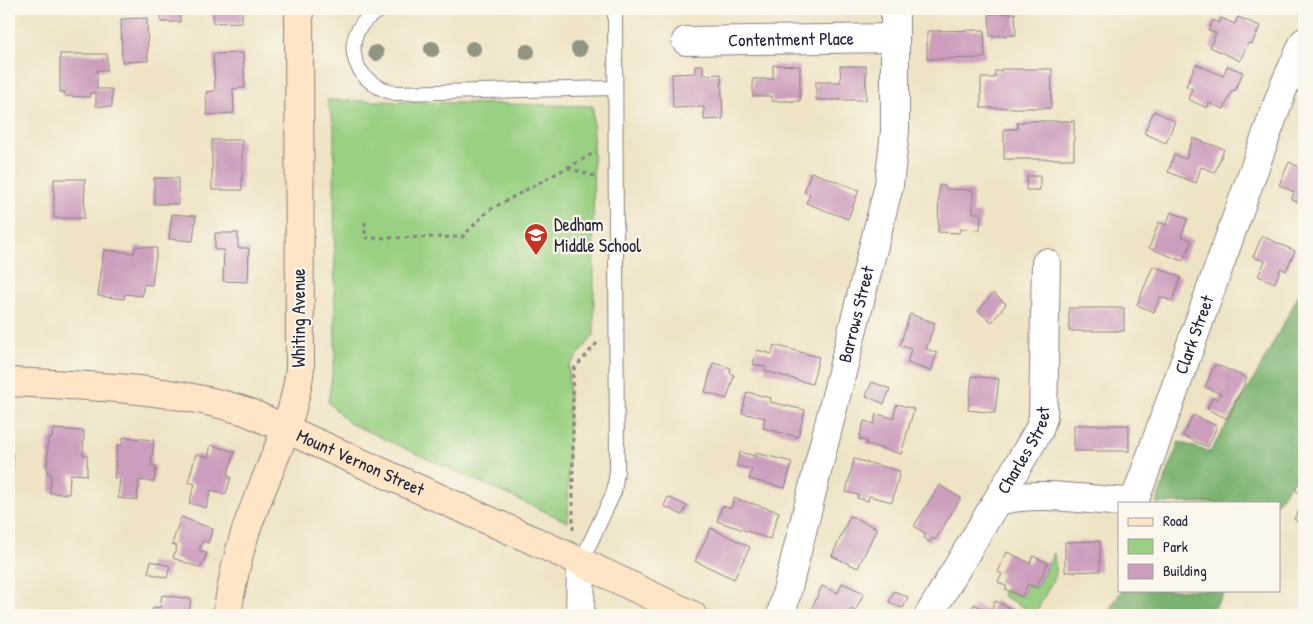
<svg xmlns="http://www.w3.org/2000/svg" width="1313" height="624" font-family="'Patrick Hand',sans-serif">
<rect width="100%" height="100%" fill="#fbf7ec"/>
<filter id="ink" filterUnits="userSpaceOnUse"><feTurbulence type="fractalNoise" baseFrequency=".02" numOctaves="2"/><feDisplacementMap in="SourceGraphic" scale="10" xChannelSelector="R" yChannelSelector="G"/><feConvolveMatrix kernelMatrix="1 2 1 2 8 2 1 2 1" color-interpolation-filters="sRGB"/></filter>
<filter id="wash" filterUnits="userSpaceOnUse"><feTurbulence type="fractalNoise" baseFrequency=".0096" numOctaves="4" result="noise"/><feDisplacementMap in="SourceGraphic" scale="20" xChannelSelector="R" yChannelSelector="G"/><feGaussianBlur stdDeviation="1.12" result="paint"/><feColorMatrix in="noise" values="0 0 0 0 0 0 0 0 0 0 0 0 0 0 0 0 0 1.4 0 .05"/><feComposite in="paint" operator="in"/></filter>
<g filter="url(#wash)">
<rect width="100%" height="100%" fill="#eee3c4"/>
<g fill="#99d082" stroke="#5e795e">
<polygon points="327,100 593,106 594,335 569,366 568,522 349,423 328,402 335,356 334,126"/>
<polygon points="1054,553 1056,574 1035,614 1002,595 1005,589 1022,597 1028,584 1036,588"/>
</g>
<g fill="#7ab270" stroke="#4e6a56">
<polygon points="1304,285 1304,464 1277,503 1156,503 1179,442 1210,452 1255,377"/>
<polygon points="1122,590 1226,590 1210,615 1106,615"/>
</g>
<g id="blocks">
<g fill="#cc9dbd">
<rect x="161" y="9" width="19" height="13"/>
<polygon points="213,9 242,9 242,22 213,23"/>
<rect x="815" y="9" width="40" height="5"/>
<polygon points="1015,13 1016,35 990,36 989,14"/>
<polygon points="1238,17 1260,26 1252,44 1248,43 1240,61 1210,47 1216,33 1208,30 1213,20 1219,23 1221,18 1235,24"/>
<polygon points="147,18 148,61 122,62 121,19"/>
<polygon points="984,30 985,58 927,59 927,31"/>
<polygon points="243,53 245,88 233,89 234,113 207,115 206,92 215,91 213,54"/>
<polygon points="60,54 107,54 107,70 97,70 97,89 112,89 112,107 96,106 96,93 90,93 90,97 65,96 65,92 60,92"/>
<polygon points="1196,64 1223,76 1227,66 1243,72 1235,91 1232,90 1224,109 1209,103 1207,108 1188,99 1192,89 1186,86"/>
<polygon points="695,65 703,65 703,75 721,74 723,119 704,120 704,107 673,108 672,74 695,73"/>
<polygon points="773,65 800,66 800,101 772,101 772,96 753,96 753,79 773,79"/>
<polygon points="840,66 866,66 866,100 816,100 816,82 841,82"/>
<polygon points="1001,69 1052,69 1051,108 981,108 981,78 995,78 995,71 1001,71"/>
<polygon points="1154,111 1175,121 1166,143 1144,133"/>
<polygon points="1023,121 1074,121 1074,159 1004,159 1004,129 1018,129 1017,123 1023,123"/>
<polygon points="1193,138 1224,149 1215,172 1201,167 1196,183 1168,172 1174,155 1186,159"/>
<rect x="212" y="140" width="30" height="50"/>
<polygon points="1289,162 1304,169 1304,205 1291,199 1294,192 1279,185"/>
<polygon points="811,172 859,190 848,219 806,203 810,194 804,192"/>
<polygon points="1027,176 1040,176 1040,190 1026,190"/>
<rect x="154" y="178" width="24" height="26"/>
<polygon points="54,179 85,179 84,218 54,218"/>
<polygon points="939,185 946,186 946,189 973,190 973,213 981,213 980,230 960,229 959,233 938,232"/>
<polygon points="1171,212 1188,219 1181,236 1192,241 1183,261 1149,248 1159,222 1166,225"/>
<polygon points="172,214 196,216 193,241 169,239"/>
<polygon points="215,233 238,233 238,248 249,248 248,282 223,281 224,250 215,250"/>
<polygon points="1262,236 1295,251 1286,271 1281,268 1275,283 1258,276 1265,261 1253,257"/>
<polygon points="136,246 157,248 152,285 144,284 142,296 125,294 124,299 98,296 104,250 134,253"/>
<polygon points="1153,266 1181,277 1172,301 1160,297 1154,312 1137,305"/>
<polygon points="993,293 1006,304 992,322 978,311"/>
<rect x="1069" y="308" width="55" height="23"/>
<polygon points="910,314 935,323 926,349 937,353 931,371 907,363 911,349 900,345"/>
<polygon points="774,345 819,357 812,384 765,371 766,367 753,364 757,350 772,354"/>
<polygon points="713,363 731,368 730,373 734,375 727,399 705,392"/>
<polygon points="1215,364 1247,378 1228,419 1207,409 1213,397 1218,400 1221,394 1205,387"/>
<polygon points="972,376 999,379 995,413 968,410"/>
<polygon points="872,382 890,389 884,404 866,396"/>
<polygon points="747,392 771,398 770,402 805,410 798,437 763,428 765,418 742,413"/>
<polygon points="897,404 914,409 901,454 866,444 867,441 859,439 864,421 874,424 876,414 893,418"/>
<polygon points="1193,415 1217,426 1208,447 1183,436"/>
<rect x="1074" y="425" width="55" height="26"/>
<polygon points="53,429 84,431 83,455 87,455 87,475 70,474 69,494 50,493 51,473 47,473 48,438 52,438"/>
<polygon points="123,437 154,440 151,465 156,466 154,482 139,480 137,500 118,498 120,478 114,478 117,445 122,446"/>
<polygon points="211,445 235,452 227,476 231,477 226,494 211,490 206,508 189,503 195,484 188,482 196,454 208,457"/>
<polygon points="740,452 755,456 756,453 792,462 785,488 749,479 752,469 736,466"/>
<polygon points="9,453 13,454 13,470 9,470"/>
<polygon points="854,459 900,471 892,502 869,496 868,501 857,498 858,495 846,492"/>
<polygon points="1304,475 1304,495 1295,490"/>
<polygon points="939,485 961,498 935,540 932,538 930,542 924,538 926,534 914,526"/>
<polygon points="668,497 687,506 682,515 664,506"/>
<polygon points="734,498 779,512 770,539 717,521 722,506 731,508"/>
<polygon points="1304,502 1304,525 1294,519"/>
<polygon points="850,516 877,528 858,568 832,556"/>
<polygon points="181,517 213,529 208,543 203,541 199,550 207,553 201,568 173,558 177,546 172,544"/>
<polygon points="711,528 750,547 734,579 695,561"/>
<polygon points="1100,541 1100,571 1065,572 1065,542"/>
<polygon points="1007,552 1030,563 1033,556 1048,563 1036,588 1028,584 1022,597 1005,589 1007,587 998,582 1002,574 998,572"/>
<polygon points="151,561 170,566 167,578 148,573"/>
<polygon points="842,583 864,593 855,611 851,609 848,615 809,614 822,586 838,593"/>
<polygon points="894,591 908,597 903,608 889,602"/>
<polygon points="162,595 191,599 189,613 196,615 152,615 153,607 160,608"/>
<polygon points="995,601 1014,610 1012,615 968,615 974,604 990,612"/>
</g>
</g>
</g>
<g filter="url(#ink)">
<use href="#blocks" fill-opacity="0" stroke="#888280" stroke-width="1"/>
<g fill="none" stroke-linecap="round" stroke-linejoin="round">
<g stroke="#888280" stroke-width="16">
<g id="lane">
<path d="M382 9C337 29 348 84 396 93L615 88"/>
<polyline points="581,562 614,492 617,471 615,9"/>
</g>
</g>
<g stroke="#888280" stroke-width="30">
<g id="street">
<path id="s1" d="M686 41 895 38"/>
<path id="s2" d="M998 501C1038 490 1085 500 1126 502L1132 500 1137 494 1284 86 1304 42"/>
<polyline points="580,615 581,562"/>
<path id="s3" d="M781 615 889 185 895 131V9"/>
<path id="s4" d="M929 615 1039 430 1043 417 1046 263"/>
</g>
</g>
<g stroke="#888280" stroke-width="30">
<g id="secondary">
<path id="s5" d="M9 382C90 386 170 387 248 412L581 562 692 615"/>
<path d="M227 615C231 586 237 558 246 530 265 475 294 425 300 368L299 9"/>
</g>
</g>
<g stroke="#888280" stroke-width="3" stroke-dasharray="4 4" stroke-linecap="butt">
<polyline points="568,168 598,177"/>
<polyline points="365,222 365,238 462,237 489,210 596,152"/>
<polyline points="573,530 573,370 597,343"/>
</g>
<use href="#lane" stroke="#fff" stroke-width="14"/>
<use href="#street" stroke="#fff" stroke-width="28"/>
<use href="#secondary" stroke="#fde5c5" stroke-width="28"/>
</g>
<g fill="#929584">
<circle cx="432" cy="49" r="8"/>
<circle cx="473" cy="49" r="8"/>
<circle cx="579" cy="49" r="8"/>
<circle cx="527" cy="52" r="8"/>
<circle cx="376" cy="53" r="8"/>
</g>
</g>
<defs>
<g id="school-pin" transform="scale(1.25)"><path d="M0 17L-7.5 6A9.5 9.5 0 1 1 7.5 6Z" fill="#c8321e" stroke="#fbf7ec"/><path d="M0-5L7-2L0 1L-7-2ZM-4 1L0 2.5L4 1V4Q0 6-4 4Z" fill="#fff"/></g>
</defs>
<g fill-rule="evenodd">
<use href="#school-pin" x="536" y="235"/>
</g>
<g text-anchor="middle" stroke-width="4.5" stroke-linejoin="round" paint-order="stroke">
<g font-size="18" fill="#22223b" stroke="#fbf7ec">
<text dy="6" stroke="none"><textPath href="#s1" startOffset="105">Contentment Place</textPath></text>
<text dy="6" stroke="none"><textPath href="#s3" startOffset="310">Barrows Street</textPath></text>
<text transform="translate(299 318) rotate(-90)" y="6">Whiting Avenue</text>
<text dy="6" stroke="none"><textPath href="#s2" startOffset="312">Clark Street</textPath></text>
<text dy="6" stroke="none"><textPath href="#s4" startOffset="191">Charles Street</textPath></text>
<text dy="6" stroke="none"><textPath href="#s5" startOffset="365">Mount Vernon Street</textPath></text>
</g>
<g font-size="18" fill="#22223b" stroke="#fbf7ec" text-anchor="start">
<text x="554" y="231">Dedham<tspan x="554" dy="21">Middle School</tspan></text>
</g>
</g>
<rect width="1313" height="624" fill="none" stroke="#fbf7ec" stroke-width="30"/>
<rect x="1118" y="502" width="162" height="90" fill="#fbf7ec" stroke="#a4a2a5"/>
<rect x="1128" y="518" width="25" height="8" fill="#fde5c5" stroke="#a4a2a5"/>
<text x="1163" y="526" font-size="15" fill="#22223b">Road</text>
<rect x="1128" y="539" width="25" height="15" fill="#99d082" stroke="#a4a2a5"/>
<text x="1163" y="552" font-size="15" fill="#22223b">Park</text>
<rect x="1128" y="564" width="25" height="15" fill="#cc9dbd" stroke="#a4a2a5"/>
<text x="1163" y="576" font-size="15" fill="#22223b">Building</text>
</svg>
